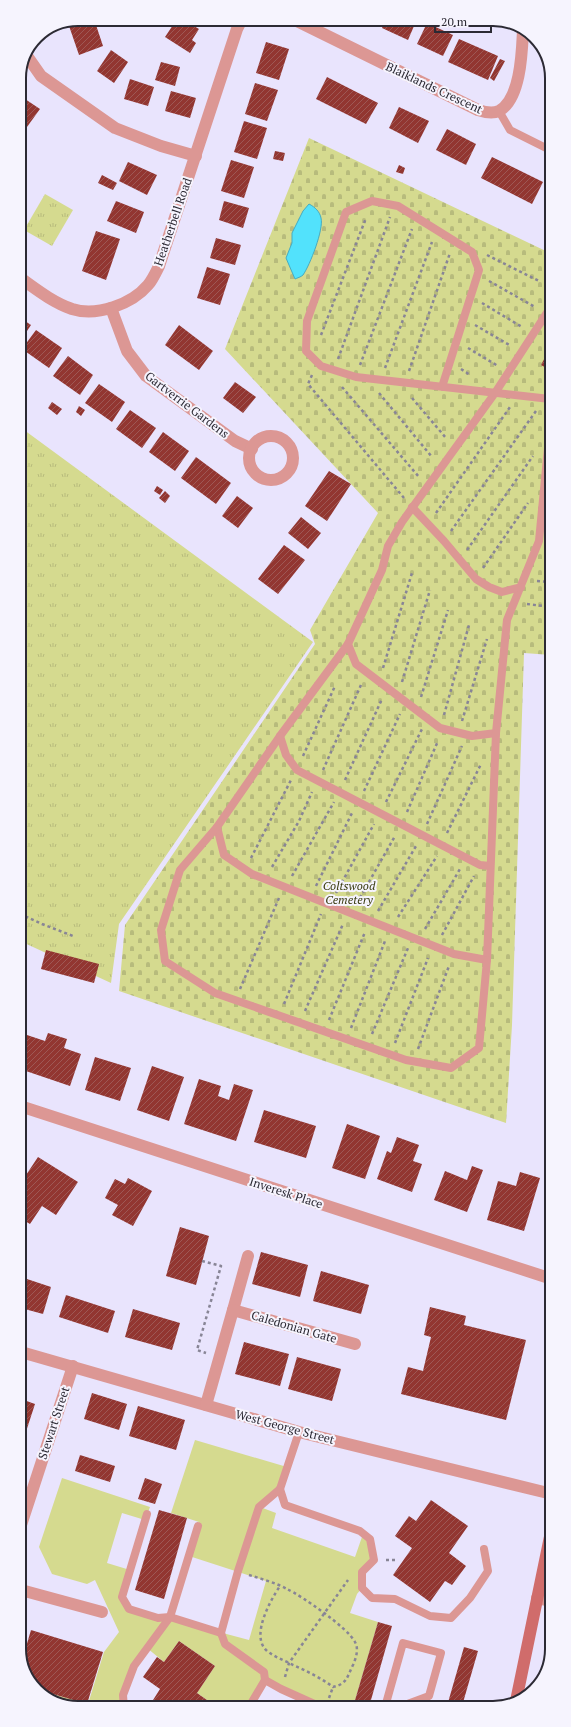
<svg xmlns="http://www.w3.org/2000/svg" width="571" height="1727" font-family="'PT Serif',serif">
<defs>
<pattern id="cemetery-stones" width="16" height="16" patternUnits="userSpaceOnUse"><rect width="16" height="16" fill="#d5da8f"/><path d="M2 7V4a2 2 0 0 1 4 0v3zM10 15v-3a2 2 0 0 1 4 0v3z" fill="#b7bb7c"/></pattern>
<pattern id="park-tufts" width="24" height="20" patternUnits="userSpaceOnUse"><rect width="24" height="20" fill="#d5da8f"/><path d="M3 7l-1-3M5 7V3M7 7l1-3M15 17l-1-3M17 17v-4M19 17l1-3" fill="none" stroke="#b7bb7c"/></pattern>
<pattern id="building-hatch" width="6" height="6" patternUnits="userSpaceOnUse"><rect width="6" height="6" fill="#923631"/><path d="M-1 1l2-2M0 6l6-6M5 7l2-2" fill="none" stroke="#9e5855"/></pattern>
</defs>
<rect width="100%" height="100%" fill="#e9e4fd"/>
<polygon fill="#d5da8f" points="195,1440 287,1467 280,1489 260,1507 276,1513 272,1528 355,1557 363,1534 370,1539 374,1560 362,1572 362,1588 357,1594 350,1613 378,1622 353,1707 321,1707 265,1680 249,1707 213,1707 214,1705 197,1693 215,1666 179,1641 164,1662 147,1648 123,1695 124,1708 74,1708 39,1694 36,1689 88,1704 104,1652 119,1632 95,1580 87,1584 52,1574 39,1547 62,1478 150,1507 145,1520 122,1513 107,1563 130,1570 122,1597 129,1608 249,1640 266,1581 189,1556 199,1522 171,1513"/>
<polygon fill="url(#cemetery-stones)" points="309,138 550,253 551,655 524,653 512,1025 506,1123 119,991 125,925 315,644 310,630 378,513 225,349"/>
<g fill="url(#park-tufts)">
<polygon points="45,194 73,210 52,246 24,230"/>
<polygon points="20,427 313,642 119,924 111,983 20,941"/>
</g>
<path fill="#52e2fc" stroke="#47abc0" d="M309 204C315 207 320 212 321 218 324 229 310 265 303 275 301 277 297 278 295 279L286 258 292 243V233L303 211Z"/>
<g fill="url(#building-hatch)">
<polygon points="78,19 94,19 103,46 79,55 68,23"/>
<polygon points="177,19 182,19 199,29 192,40 196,43 190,53 165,37"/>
<polygon points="386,19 417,19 408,40 382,28"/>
<polygon points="427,23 453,35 443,56 417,44"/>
<polygon points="459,39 498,56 488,80 448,62"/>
<polygon points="266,42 289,49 279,80 256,73"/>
<polygon points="111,50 128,62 114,83 97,71"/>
<polygon points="500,59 505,61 494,81 490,78"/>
<polygon points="161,62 180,67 175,86 155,80"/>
<polygon points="327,77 378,103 366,124 316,99"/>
<polygon points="130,79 154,87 148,106 124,99"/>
<polygon points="255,83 278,90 267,121 245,114"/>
<polygon points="171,91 196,98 190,118 165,111"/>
<polygon points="19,95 40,109 19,138"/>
<polygon points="399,107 429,121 418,143 389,128"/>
<polygon points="244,121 267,128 257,159 234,152"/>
<polygon points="447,129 476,144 466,165 436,150"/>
<polygon points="275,151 285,153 283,161 273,159"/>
<polygon points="492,157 543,182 532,204 481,178"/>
<polygon points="231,160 254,167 244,198 221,191"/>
<polygon points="128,162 157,175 147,195 119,181"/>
<polygon points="399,165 405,168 403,174 396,172"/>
<polygon points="102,175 117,183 113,190 98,183"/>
<polygon points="116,201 144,212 136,233 107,221"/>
<polygon points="224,201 249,208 243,228 219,220"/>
<polygon points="96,231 120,239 106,280 82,271"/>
<polygon points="216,238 241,245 235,265 210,258"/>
<polygon points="207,267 230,274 220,305 197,298"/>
<polygon points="19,317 31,325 19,343"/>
<polygon points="179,325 213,351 199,370 165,345"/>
<polygon points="36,330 62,348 49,368 22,349"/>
<polygon points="550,348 550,370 541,365"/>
<polygon points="68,356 93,375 80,395 53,376"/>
<polygon points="21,380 26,384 22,390 19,388"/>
<polygon points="235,382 256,397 243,413 223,398"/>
<polygon points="99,384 125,402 112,422 85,403"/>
<polygon points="52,402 62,409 57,415 48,408"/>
<polygon points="79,406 85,410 81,416 76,412"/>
<polygon points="130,410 156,428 142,448 116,429"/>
<polygon points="163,432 189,451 175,471 149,452"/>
<polygon points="196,457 231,483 216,504 181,478"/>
<polygon points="329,471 351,484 327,521 305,506"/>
<polygon points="157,486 163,490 160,495 154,491"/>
<polygon points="165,491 170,496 165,503 159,498"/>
<polygon points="237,496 253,508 238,528 222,516"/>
<polygon points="301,517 321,533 308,549 288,533"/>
<polygon points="284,545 305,560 278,594 258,579"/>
<polygon points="46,950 99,964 94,983 41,969"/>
<polygon points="48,1033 67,1039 64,1048 81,1054 70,1086 20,1069 20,1045 24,1034 45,1041"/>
<polygon points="95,1057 131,1068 120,1101 85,1090"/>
<polygon points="152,1066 184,1077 169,1121 137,1110"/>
<polygon points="199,1079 221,1086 218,1096 229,1100 234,1084 253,1090 236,1141 184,1124"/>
<polygon points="264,1110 316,1126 306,1158 254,1142"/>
<polygon points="347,1124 380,1136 365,1179 332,1168"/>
<polygon points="397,1137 419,1145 413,1161 422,1164 412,1192 377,1179 387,1151 391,1153"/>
<polygon points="38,1157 78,1182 56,1215 42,1206 30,1224 20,1218 20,1204 27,1193 20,1189 20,1184"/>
<polygon points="472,1166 483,1170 467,1212 434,1200 445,1171 467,1180"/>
<polygon points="520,1172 540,1178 524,1231 487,1220 498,1181 516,1186"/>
<polygon points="128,1178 152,1191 133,1226 112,1215 118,1205 105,1198 115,1179 125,1184"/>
<polygon points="180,1227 209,1236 196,1285 166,1276"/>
<polygon points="261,1252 308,1265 300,1297 252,1284"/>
<polygon points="321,1271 369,1285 361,1314 313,1301"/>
<polygon points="21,1277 51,1287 43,1314 21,1308"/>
<polygon points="66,1295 115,1311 108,1333 59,1317"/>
<polygon points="430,1307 466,1316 464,1325 526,1340 506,1420 401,1394 408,1367 423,1371 431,1337 424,1335"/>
<polygon points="133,1309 180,1323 172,1350 125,1337"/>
<polygon points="244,1342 289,1354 280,1386 235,1374"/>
<polygon points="297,1357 341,1369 332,1401 288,1389"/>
<polygon points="92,1393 127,1404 119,1430 84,1419"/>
<polygon points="21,1399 35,1404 21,1447"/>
<polygon points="138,1406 185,1420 176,1450 129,1436"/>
<polygon points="80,1455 115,1466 110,1482 75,1471"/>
<polygon points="145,1478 162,1484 155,1504 138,1499"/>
<polygon points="431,1500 468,1526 449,1553 466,1566 452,1585 445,1581 430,1602 393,1575 412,1548 395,1536 409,1516 416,1521"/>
<polygon points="159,1510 187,1518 164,1599 135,1590"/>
<polygon points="378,1622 392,1626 369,1707 353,1707"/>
<polygon points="31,1630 103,1652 87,1704 36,1689 21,1664"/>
<polygon points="179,1641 215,1666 197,1693 214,1705 213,1707 148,1708 160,1689 143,1677 157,1657 164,1662"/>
<polygon points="464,1647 478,1651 462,1706 447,1706"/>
</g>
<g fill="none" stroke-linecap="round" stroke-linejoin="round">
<g stroke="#888596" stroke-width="2.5" stroke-dasharray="3 3" stroke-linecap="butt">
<polyline points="487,255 539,281"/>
<polyline points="489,281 535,307"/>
<polyline points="482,303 522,327"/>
<polyline points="475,325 511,346"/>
<polyline points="321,335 366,218"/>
<polyline points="468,348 498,366"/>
<polyline points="338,359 390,217"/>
<polyline points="360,365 412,229"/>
<polyline points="385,368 432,242"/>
<polyline points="461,369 470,375"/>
<polyline points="409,371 450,253"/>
<polyline points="312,375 308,384 404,498"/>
<polyline points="342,387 419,477"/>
<polyline points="379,393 432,457"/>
<polyline points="412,398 446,438"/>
<polyline points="436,513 510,407"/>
<polyline points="451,531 536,411"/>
<polyline points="467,550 533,456"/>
<polyline points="483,568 528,503"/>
<polyline points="537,581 551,582"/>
<polyline points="527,604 551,607"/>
<polyline points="383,668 412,573"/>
<polyline points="402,682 430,590"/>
<polyline points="421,697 448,610"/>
<polyline points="444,715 469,625"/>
<polyline points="462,721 487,639"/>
<polyline points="303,756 335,686"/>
<polyline points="323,770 361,685"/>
<polyline points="345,780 382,699"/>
<polyline points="364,791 400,714"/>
<polyline points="386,802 422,729"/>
<polyline points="407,812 438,741"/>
<polyline points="427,824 462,746"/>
<polyline points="447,833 481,764"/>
<polyline points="251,858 291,780"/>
<polyline points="272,867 299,821 312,792"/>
<polyline points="292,876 334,802"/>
<polyline points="316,886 352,813"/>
<polyline points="336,893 374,824"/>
<polyline points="357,903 395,836"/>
<polyline points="378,911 416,846"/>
<polyline points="20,914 42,924 73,936"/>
<polyline points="398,917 437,856"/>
<polyline points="425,929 460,869"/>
<polyline points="442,935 474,876"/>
<polyline points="240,989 279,898"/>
<polyline points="284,1004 321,914"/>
<polyline points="305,1011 343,924"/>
<polyline points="329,1020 365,932"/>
<polyline points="351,1028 385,941"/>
<polyline points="372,1034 408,948"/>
<polyline points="395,1043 428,958"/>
<polyline points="418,1049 449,966"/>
<polyline points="202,1261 221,1266 197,1350 206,1353"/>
<polyline points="386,1560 396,1560"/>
<path d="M249 1575C262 1579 276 1583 287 1589 302 1596 348 1628 355 1642 359 1649 356 1658 353 1665 347 1677 347 1684 333 1687 321 1678 307 1671 293 1665 284 1660 274 1657 266 1650 251 1635 270 1601 280 1586"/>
<polyline points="285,1677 289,1663 348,1580"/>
<polyline points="329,1698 333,1687"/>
</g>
<g stroke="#dc9794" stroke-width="8">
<polyline points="499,111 510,130 550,150"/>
<polyline points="550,308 495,393 402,522 388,546 382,570 348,644 356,664 440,728 472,736 496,733 507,620 539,541 550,427"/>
<polyline points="442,387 479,270 472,252 398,206 372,201 346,212 307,321 306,351 321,366 356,377 550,399"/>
<polyline points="412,507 444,541 476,579 489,587 502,592 521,587"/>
<polyline points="348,644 280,736 217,827 224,855 252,874 454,954 487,960 496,733"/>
<polyline points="280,736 286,755 297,770 480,865 490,866"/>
<polyline points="217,827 180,870 161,930 165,961 215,993 406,1060 451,1068 479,1048 487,960"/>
<polyline points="280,1489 285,1505 360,1531 370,1539 374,1560 362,1572 362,1588 372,1598 395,1599 430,1616 451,1618 470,1598 488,1571 484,1549"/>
<polyline points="147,1514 122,1597 129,1609 158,1618 170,1617 221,1633"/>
<polyline points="265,1680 281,1689 321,1707"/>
<polyline points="249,1707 265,1680 264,1672 225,1644 221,1633 238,1571 259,1507 280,1489 299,1432"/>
<polyline points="385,1707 403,1643 441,1653 429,1696 402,1706"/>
<polyline points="124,1708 123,1695 134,1666 170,1617 198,1526"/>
</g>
<g stroke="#dc9794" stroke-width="12">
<path d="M293 19 478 110C484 112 492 114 499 111 521 99 522 51 523 30"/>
<polyline points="27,56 41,76 115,128 161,146 196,156"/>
<path d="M19 277C36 289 52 302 72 309 97 317 132 304 148 285 153 279 156 272 159 266L237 29 242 19"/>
<polyline points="111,308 127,351 146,376 235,441 252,449"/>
<circle cx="271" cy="458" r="22"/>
<polyline points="20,1106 552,1279"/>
<polyline points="233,1310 248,1256"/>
<polyline points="21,1352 299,1432 552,1494"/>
<polyline points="206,1405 233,1310 355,1344"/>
<polyline points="21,1525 73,1366"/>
<polyline points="21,1590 102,1612"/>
<polyline points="537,1598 552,1601"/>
</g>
<polyline stroke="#d06c6b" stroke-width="12" points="516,1701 552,1527"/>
</g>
<g text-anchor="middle" stroke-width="4" stroke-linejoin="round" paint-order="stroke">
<g font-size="12" fill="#2c2a34" stroke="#f6f4fe">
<text transform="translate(434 88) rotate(25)" y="4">Blaiklands Crescent</text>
<text transform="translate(173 222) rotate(-71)" y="4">Heatherbell Road</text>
<text transform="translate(187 405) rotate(37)" y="4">Gartverrie Gardens</text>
<text transform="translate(286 1193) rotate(18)" y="4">Inveresk Place</text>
<text transform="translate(294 1327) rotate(16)" y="4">Caledonian Gate</text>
<text transform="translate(54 1423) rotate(-72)" y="4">Stewart Street</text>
<text transform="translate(285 1427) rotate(15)" y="4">West George Street</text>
</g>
<g font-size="12" font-style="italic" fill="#3b3d12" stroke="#f6f4fe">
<text x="349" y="890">Coltswood<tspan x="349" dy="14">Cemetery</tspan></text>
</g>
</g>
<path d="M0 0H571V1727H0ZM78 26H493A52 52 0 0 1 545 78V1649A52 52 0 0 1 493 1701H78A52 52 0 0 1 26 1649V78A52 52 0 0 1 78 26Z" fill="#f6f4fe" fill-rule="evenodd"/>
<path fill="none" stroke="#2c2a34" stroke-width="2" d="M78 26H493A52 52 0 0 1 545 78V1649A52 52 0 0 1 493 1701H78A52 52 0 0 1 26 1649V78A52 52 0 0 1 78 26Z"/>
<path d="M435 26v6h56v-6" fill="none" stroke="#2c2a34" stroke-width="2"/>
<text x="441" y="26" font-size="12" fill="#2c2a34" stroke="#f6f4fe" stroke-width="3" paint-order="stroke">20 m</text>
</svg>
